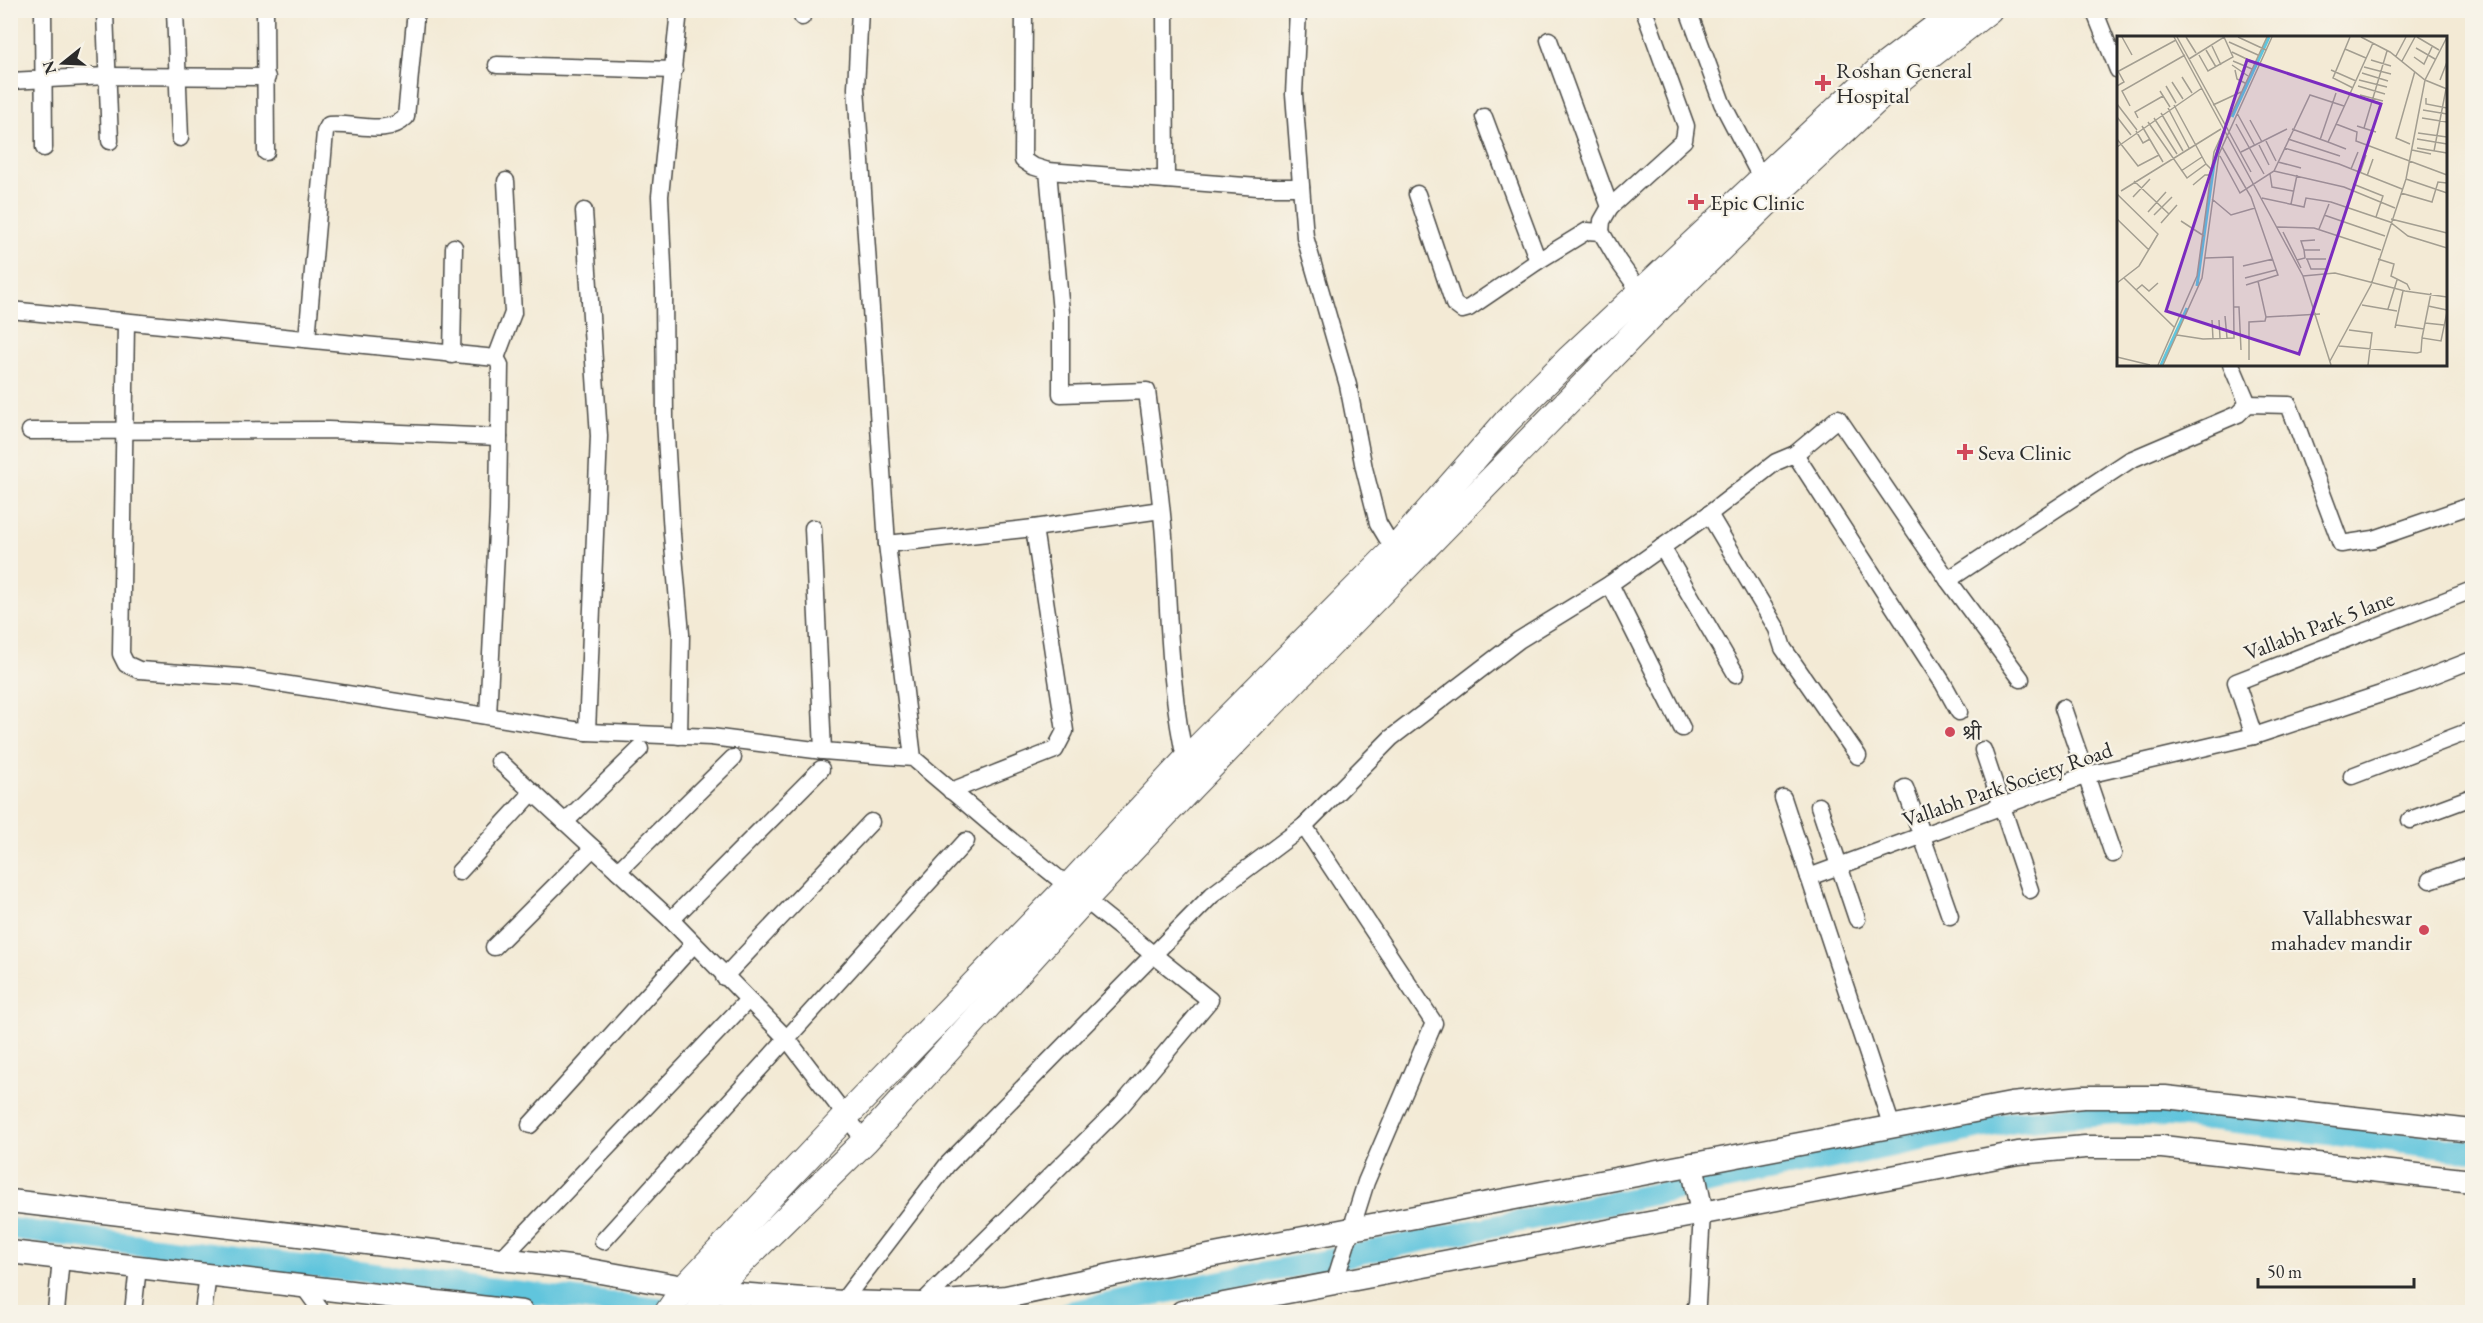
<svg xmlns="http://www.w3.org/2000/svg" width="2483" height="1323" font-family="'EB Garamond','Noto Serif Devanagari',serif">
<rect width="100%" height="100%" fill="#f7f3e8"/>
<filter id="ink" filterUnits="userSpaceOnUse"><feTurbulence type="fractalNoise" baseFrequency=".0167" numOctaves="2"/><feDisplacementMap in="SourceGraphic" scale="12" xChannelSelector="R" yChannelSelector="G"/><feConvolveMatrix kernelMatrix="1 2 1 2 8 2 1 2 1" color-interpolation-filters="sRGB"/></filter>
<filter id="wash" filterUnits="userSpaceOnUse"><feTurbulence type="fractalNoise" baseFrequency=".008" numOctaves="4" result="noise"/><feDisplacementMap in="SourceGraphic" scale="24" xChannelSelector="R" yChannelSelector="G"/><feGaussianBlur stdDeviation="1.35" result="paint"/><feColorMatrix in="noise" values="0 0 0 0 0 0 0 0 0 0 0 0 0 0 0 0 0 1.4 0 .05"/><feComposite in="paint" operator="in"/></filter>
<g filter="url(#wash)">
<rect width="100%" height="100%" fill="#f3ead5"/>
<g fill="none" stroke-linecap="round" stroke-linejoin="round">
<g stroke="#60c5dd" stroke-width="22">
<polyline points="10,1229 682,1312"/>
<polyline points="1069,1312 2016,1121 2116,1113 2184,1117 2472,1151"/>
</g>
</g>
</g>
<g filter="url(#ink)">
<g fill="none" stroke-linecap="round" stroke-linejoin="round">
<g stroke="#494844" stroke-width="19">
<g id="street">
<polyline points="43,10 44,148"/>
<polyline points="175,10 180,138"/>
<polyline points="265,10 266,152"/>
<polyline points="679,10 660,196 664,290 665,420 672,534 681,634 679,736"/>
<polyline points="860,10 856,88 887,544 913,758"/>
<path d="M1024 10 1023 160 1032 166 1048 171 1061 312V394L1147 391C1153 439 1160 487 1164 536 1169 613 1169 691 1187 767"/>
<polyline points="1165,10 1166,180"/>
<polyline points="1298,10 1294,94 1305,237 1348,385 1364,468 1378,523 1399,558"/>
<polyline points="1688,10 1722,103 1766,187"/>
<polyline points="2094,10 2118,70"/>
<polyline points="105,12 110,141"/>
<polyline points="802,17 803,10"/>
<polyline points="1549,40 1610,207 1602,221 1601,232"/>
<polyline points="497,65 674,70"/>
<polyline points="10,81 107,76 267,77"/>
<polyline points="1484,117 1538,261 1587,231 1601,232 1618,261 1646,300"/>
<polyline points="1048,171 1258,187 1301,187"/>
<polyline points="1417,194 1454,304 1462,310 1469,308 1538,261"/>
<polyline points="1610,207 1684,140 1686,126 1644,10"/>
<polyline points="584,211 599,436 587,732"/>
<polyline points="10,310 496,358 500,365 498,511 488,716"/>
<polyline points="126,323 121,654 126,664 139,670 240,677 587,732 711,737 823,751 913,758 993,826 1210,1000 1121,1106 921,1304"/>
<path d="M307 339 325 132 329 125C355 122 386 137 406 117L416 10"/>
<polyline points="452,355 454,247"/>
<polyline points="496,358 513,313 506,181"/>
<polyline points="2231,364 2248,404"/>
<polyline points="30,431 328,430 499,437"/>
<polyline points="1795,454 1943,683 1959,712"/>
<polyline points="1709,514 1777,629 1783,648 1858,756"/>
<polyline points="813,528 823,751"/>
<polyline points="887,544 1034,528 1161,510"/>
<polyline points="1662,547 1736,674"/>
<polyline points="1948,580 2130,460 2238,414 2248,404 2289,405 2341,544 2374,539 2472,505"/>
<polyline points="1610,584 1682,728"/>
<polyline points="2063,708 2113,854"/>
<polyline points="2254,736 2236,682 2472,590"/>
<polyline points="1983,750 2030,890"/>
<polyline points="499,761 671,920 788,1040 865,1141"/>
<polyline points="2352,776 2472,730"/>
<polyline points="1905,788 1950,916"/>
<polyline points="951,791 1055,750 1065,731 1034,528"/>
<polyline points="1783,798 1809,877"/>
<polyline points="1819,806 1857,919"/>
<polyline points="2410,820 2472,797"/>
<polyline points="565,822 640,749"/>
<polyline points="1304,826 1434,1023 1366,1182 1334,1284"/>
<polyline points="618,871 733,758"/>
<polyline points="459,872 533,792"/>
<polyline points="2430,880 2472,865"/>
<polyline points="671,920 821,769"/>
<polyline points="494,947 593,848"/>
<polyline points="724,977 871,822"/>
<polyline points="530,1125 694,944"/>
<polyline points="1892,1127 1809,877 2087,775 2254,736 2411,684 2472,660"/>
<polyline points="603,1241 966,841"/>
<polyline points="501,1259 748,1000"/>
<polyline points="303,1286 322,1312"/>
<polyline points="842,1302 947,1165 1212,895 1304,826 1391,738 1519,640 1610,584 1709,514 1776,462 1795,454 1838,418 1948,580 2021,679"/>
<polyline points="56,1312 61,1258"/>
<polyline points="133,1312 138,1267"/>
<polyline points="203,1312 208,1275"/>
<polyline points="1693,1312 1697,1304 1702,1213"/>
</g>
</g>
<g stroke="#494844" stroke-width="25">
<g id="secondary">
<polyline points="1692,1164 1702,1213"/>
<polyline points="10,1201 578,1268 711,1292 842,1302 921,1304 1006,1297 1130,1271 2011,1104 2083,1097 2165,1097 2472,1131"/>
<polyline points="10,1252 522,1312"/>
<polyline points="1182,1312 2018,1153 2085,1147 2162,1147 2472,1181"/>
</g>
</g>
<g stroke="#494844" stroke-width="28">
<g id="primary">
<polyline points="668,1312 685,1287 846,1116 1069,886 1186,760 1394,550 1508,420 1570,358 1879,70 1958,10"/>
<polyline points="699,1312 711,1292 865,1141 1085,899 1192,786 1655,312 1772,198 1895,83 1989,10"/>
</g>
</g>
<use href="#street" stroke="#fff" stroke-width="16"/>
<use href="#secondary" stroke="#fff" stroke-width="22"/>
<use href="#primary" stroke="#fff" stroke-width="26"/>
</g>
</g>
<g fill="#d1495b" stroke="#f7f3e8" stroke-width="2">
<path d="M1820 74h6v6h6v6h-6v6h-6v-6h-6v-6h6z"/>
<path d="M1693 193h6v6h6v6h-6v6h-6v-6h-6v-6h6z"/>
<path d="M1962 443h6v6h6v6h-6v6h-6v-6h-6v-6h6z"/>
<circle cx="1950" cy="732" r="6"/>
<circle cx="2424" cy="930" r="6"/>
</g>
<g text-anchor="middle" stroke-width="4.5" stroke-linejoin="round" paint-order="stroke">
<g font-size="22" fill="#2b2b2b" stroke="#f7f3e8" text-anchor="start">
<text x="1836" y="78">Roshan General<tspan x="1836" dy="25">Hospital</tspan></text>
<text x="1710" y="210">Epic Clinic</text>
<text x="1978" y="460">Seva Clinic</text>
<text x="1962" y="740">श्री</text>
<text x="2412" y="925" text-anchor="end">Vallabheswar<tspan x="2412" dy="25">mahadev mandir</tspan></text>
</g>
<g font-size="22" fill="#2b2b2b" stroke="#f7f3e8">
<text transform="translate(2319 625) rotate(-21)" y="8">Vallabh Park 5 lane</text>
<text transform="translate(2007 784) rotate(-19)" y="8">Vallabh Park Society Road</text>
</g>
</g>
<g transform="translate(2117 36)">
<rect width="330" height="330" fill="#f3ead5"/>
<path fill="none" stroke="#60c5dd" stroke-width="3" d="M115 81 152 1M80 250 97 128 104 103M44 329 70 272"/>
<path fill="none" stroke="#a39e91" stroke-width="1.5" d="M5 1 15 19M57 1 186 240 214 329M60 1 134 136M69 1 79 17M121 1 149 14M233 1 216 42 236 52M244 1 273 16 308 44 330 53M300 1 322 14M112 6 141 19M95 10 104 29M299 12 318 23M228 13 249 22M89 14 99 31M115 16 138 27M279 20 289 1M297 21 307 28 315 11M72 23 107 1 116 21 91 35 82 19M254 24 274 30M116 25 135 33M285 25 298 1M115 29 131 40M247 31 274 38M118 34 120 43 128 47M214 34 239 45M0 36 59 4M245 37 271 45M65 41 75 57M242 44 270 51M323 44 330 26M55 46 66 63M0 50 7 46 1 35M49 50 59 67M241 50 268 58M43 55 53 71M243 59 266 65M309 62V68L330 72M0 68 20 94M57 69 89 128M96 69 124 56M13 70 5 55 68 19M51 72 72 112M306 74 330 78M44 77 66 115M120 77 138 110M0 81 14 99M21 82 18 76 46 60M37 82 60 118M305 82 330 86M133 84 145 106M31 86 70 142 89 128 94 133M119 88 147 138M219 88 240 96 239 105 330 139M25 90 46 126M240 90 259 96M247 92 270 15M175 93 211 106 256 7M19 95 26 107 33 103M301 97 330 101M0 103 21 130 42 119M171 103 223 120M300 103 330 108M203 104 219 57M149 105 159 125M211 106 229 113M293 108 279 102 298 35M142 109 152 129M0 111 85 52M105 111 134 161 161 239 129 249M167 112 222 128 285 153M300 112 330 117M295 114 314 118M317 115 329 53M124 116 170 93M103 120 123 157 157 135 193 59 227 70M161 126 184 132M234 133 241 116M64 135 85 121M157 135 227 151 278 172M243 137 249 119M153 138 155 151 176 155M250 140 256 123M289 143 330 157M17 145 52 178M236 148 266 160 259 181M76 149 88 139H93M4 155 104 93M284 157 315 166 321 146 330 147M0 158 41 198 22 230 0 247M16 161 33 143M145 162 187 171 189 162 214 166 273 186 291 200 330 212M95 163 114 179 138 172M174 168 180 139M31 176 49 156M37 179 55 161M207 179 268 200M0 183 32 214M274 183 330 197M64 185 87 200M44 187 60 169M160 191 197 192 264 214M202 193 212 168M166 196 184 232M187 214 184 205 198 204M189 223H209M190 223 194 233H211M261 223 277 228 274 240 290 248 293 254M180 224 188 222 187 214H203M126 230 156 223M186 240 218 237 288 255 330 261M7 242 57 291M128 242 159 234M19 254 25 249 32 255 41 247M314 257 305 302 324 305 330 276M245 269 280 275M311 270 330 274M116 271H122L124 314M271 273 280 244M108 280 110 302M149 281 203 278M95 284 96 303M102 284 103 302M308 287 327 289M279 289 307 293M278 292 286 255M232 294 255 297 251 329M60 299 86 303 117 302 116 221 88 222M222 310 300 317 304 316 305 302M0 321 33 329M132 324V286L148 285 149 281 141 245M213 325 254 249 289 143 308 44 330 1M41 329 80 240 97 116 150 1M46 329 85 242 102 118 155 1"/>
<path fill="#7b2cbf" fill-opacity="0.15" stroke="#7b2cbf" stroke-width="3" d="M130 24 264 68 182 318 49 275Z"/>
<rect width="330" height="330" fill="none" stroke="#2b2b2b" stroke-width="3"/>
</g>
<rect width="2483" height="1323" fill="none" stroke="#f7f3e8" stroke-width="36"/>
<g transform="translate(63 63) rotate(252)" stroke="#f7f3e8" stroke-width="4.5" paint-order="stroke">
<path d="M0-4.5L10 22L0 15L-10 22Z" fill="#2b2b2b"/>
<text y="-9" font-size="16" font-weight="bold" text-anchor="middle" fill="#2b2b2b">N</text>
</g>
<path d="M2258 1278v9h156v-9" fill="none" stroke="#2b2b2b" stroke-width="3"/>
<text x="2267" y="1278" font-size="18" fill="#2b2b2b" stroke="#f7f3e8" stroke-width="4.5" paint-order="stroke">50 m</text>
</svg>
